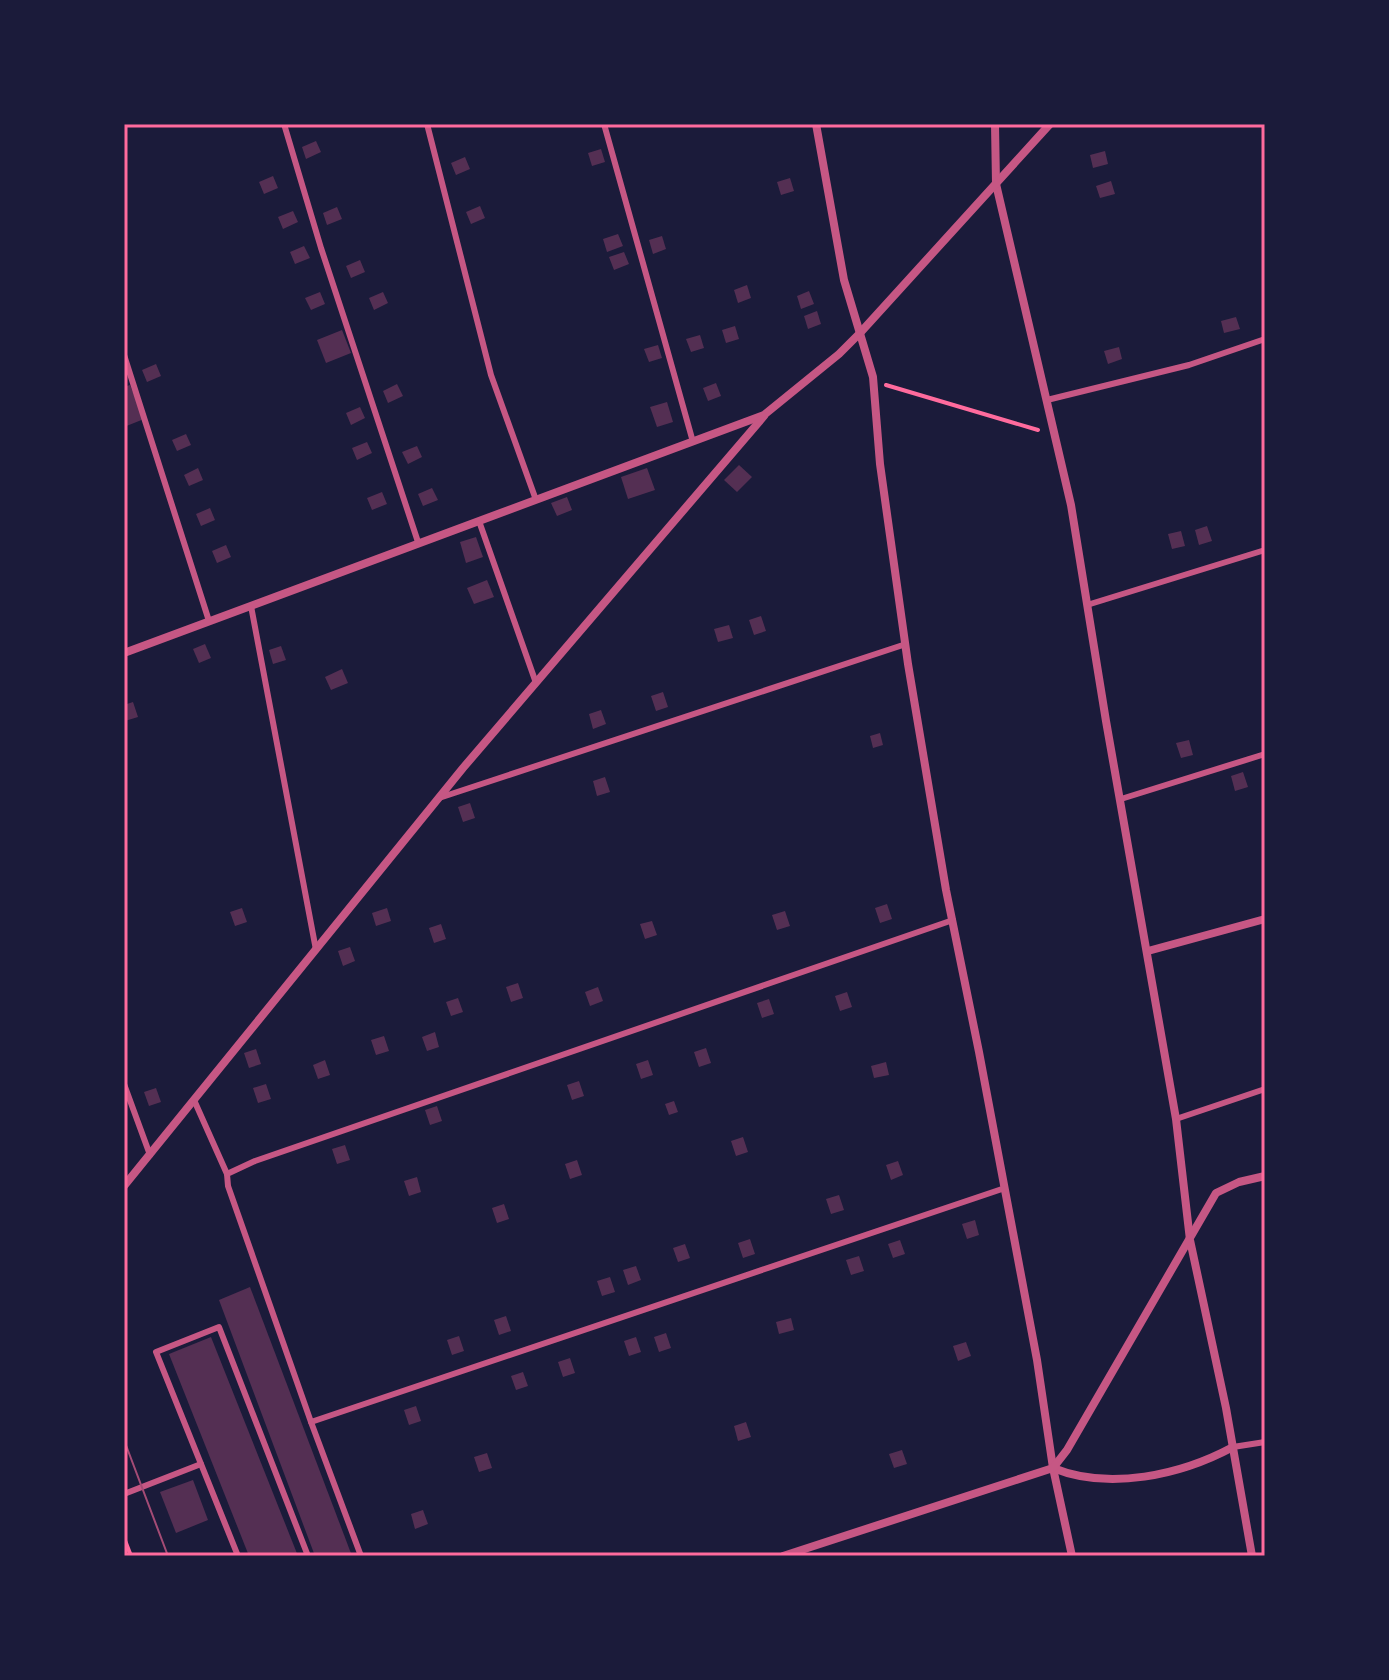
<svg xmlns="http://www.w3.org/2000/svg" width="1389" height="1680" font-family="Inter,sans-serif">
<rect width="100%" height="100%" fill="#1b1b3a"/>
<g fill="#542f53">
<polygon points="316,141 321,152 306,159 302,147"/>
<polygon points="601,149 605,162 592,166 588,153"/>
<polygon points="1105,151 1108,164 1093,168 1090,155"/>
<polygon points="465,157 470,169 456,175 451,163"/>
<polygon points="273,176 278,188 264,194 259,182"/>
<polygon points="790,178 794,191 781,195 777,182"/>
<polygon points="1111,181 1115,194 1100,198 1096,186"/>
<polygon points="480,206 485,218 471,224 466,212"/>
<polygon points="337,207 342,219 327,225 323,213"/>
<polygon points="293,211 298,222 283,229 278,217"/>
<polygon points="618,234 623,246 607,252 603,239"/>
<polygon points="662,236 666,249 653,254 649,240"/>
<polygon points="304,246 310,258 295,264 290,252"/>
<polygon points="624,252 629,264 614,270 609,257"/>
<polygon points="360,260 365,272 351,278 346,266"/>
<polygon points="747,285 751,298 738,303 734,290"/>
<polygon points="809,291 814,304 801,309 797,296"/>
<polygon points="320,292 325,304 311,310 305,298"/>
<polygon points="383,292 388,303 374,310 369,298"/>
<polygon points="817,311 821,324 808,329 804,316"/>
<polygon points="1236,317 1240,329 1224,333 1221,321"/>
<polygon points="735,326 739,339 726,343 722,330"/>
<polygon points="342,330 351,353 326,363 317,340"/>
<polygon points="700,335 704,348 691,352 686,339"/>
<polygon points="658,345 662,358 649,362 644,349"/>
<polygon points="1119,347 1122,359 1108,364 1104,351"/>
<polygon points="156,364 161,376 147,382 142,370"/>
<polygon points="716,383 721,396 708,401 703,388"/>
<polygon points="397,384 403,396 388,403 383,391"/>
<polygon points="130,385 144,419 124,427 124,387"/>
<polygon points="667,402 673,422 657,427 650,407"/>
<polygon points="360,407 365,418 351,425 346,413"/>
<polygon points="186,434 191,445 177,451 172,440"/>
<polygon points="367,442 372,453 357,460 352,448"/>
<polygon points="417,446 422,457 408,464 402,452"/>
<polygon points="739,465 752,477 737,492 724,480"/>
<polygon points="198,468 203,480 189,486 184,475"/>
<polygon points="647,468 655,490 628,499 621,477"/>
<polygon points="432,488 438,500 423,506 418,494"/>
<polygon points="382,492 387,504 372,510 367,498"/>
<polygon points="567,497 572,510 557,516 551,503"/>
<polygon points="210,508 215,520 201,526 196,514"/>
<polygon points="1207,526 1212,541 1199,545 1195,530"/>
<polygon points="1181,531 1185,546 1172,549 1168,534"/>
<polygon points="476,537 483,557 466,563 460,542"/>
<polygon points="226,545 231,557 217,563 212,551"/>
<polygon points="487,580 494,597 474,604 467,588"/>
<polygon points="761,616 766,631 754,635 749,620"/>
<polygon points="729,625 733,638 718,642 714,629"/>
<polygon points="205,644 211,658 199,663 193,649"/>
<polygon points="281,646 286,660 273,664 269,650"/>
<polygon points="342,669 348,683 331,690 325,677"/>
<polygon points="663,692 668,707 656,711 651,696"/>
<polygon points="133,702 138,717 125,721 124,705"/>
<polygon points="601,710 606,724 593,729 589,714"/>
<polygon points="880,733 883,745 873,748 870,736"/>
<polygon points="1189,740 1193,755 1181,758 1176,743"/>
<polygon points="1243,772 1248,787 1235,791 1231,776"/>
<polygon points="605,777 610,792 597,796 593,781"/>
<polygon points="470,803 475,818 463,822 458,807"/>
<polygon points="887,904 892,919 880,923 875,908"/>
<polygon points="242,908 247,922 235,926 230,912"/>
<polygon points="387,908 391,921 376,926 372,913"/>
<polygon points="785,911 790,926 777,930 772,915"/>
<polygon points="652,921 657,935 645,939 640,924"/>
<polygon points="441,924 446,939 434,943 429,928"/>
<polygon points="350,947 355,961 343,966 338,951"/>
<polygon points="518,983 523,998 511,1002 506,987"/>
<polygon points="598,987 603,1001 590,1006 585,992"/>
<polygon points="847,992 852,1007 840,1011 835,996"/>
<polygon points="458,998 463,1012 451,1016 446,1002"/>
<polygon points="769,999 774,1014 762,1018 757,1003"/>
<polygon points="435,1032 439,1047 427,1051 422,1037"/>
<polygon points="384,1036 389,1051 376,1055 371,1040"/>
<polygon points="706,1048 711,1063 699,1067 694,1052"/>
<polygon points="256,1049 261,1064 249,1068 244,1053"/>
<polygon points="325,1060 330,1075 318,1079 313,1065"/>
<polygon points="648,1060 653,1075 641,1079 636,1064"/>
<polygon points="886,1062 889,1075 874,1078 871,1066"/>
<polygon points="579,1081 584,1096 572,1100 567,1085"/>
<polygon points="266,1084 271,1099 258,1103 253,1088"/>
<polygon points="156,1088 161,1102 149,1106 144,1092"/>
<polygon points="674,1101 678,1112 669,1115 665,1104"/>
<polygon points="437,1106 442,1121 430,1125 425,1110"/>
<polygon points="743,1137 748,1152 736,1156 731,1141"/>
<polygon points="345,1145 350,1160 337,1164 332,1149"/>
<polygon points="577,1160 582,1175 570,1179 565,1164"/>
<polygon points="898,1161 903,1175 891,1180 886,1165"/>
<polygon points="417,1177 421,1192 409,1196 404,1181"/>
<polygon points="839,1195 844,1210 831,1214 826,1199"/>
<polygon points="504,1204 509,1219 497,1223 492,1208"/>
<polygon points="975,1220 979,1235 967,1239 962,1224"/>
<polygon points="750,1239 755,1254 743,1258 738,1243"/>
<polygon points="900,1240 905,1254 893,1258 888,1244"/>
<polygon points="685,1244 690,1258 678,1262 673,1248"/>
<polygon points="859,1256 864,1271 851,1275 846,1260"/>
<polygon points="636,1266 641,1280 628,1285 623,1270"/>
<polygon points="610,1277 615,1292 602,1296 597,1281"/>
<polygon points="250,1287 352,1556 315,1556 219,1300"/>
<polygon points="506,1316 511,1331 499,1335 494,1320"/>
<polygon points="791,1318 794,1330 779,1334 776,1322"/>
<polygon points="666,1333 671,1348 659,1352 654,1337"/>
<polygon points="459,1336 464,1351 452,1355 447,1340"/>
<polygon points="211,1337 298,1556 249,1556 169,1354"/>
<polygon points="636,1337 641,1352 629,1356 624,1341"/>
<polygon points="966,1342 971,1356 958,1361 953,1346"/>
<polygon points="570,1358 575,1373 563,1377 558,1362"/>
<polygon points="523,1372 528,1386 516,1390 511,1376"/>
<polygon points="416,1406 421,1421 409,1425 404,1410"/>
<polygon points="746,1422 751,1437 738,1441 734,1426"/>
<polygon points="902,1450 907,1464 894,1468 889,1454"/>
<polygon points="487,1453 492,1468 479,1472 474,1457"/>
<polygon points="193,1480 208,1520 176,1533 160,1492"/>
<polygon points="423,1510 428,1524 415,1529 411,1514"/>
</g>
<g fill="none" stroke-linecap="round" stroke-linejoin="round">
<g stroke="#ff6b9d" stroke-width="4">
<polyline points="886,385 1038,430"/>
<polyline points="124,1538 131,1556"/>
</g>
<g stroke="#c65784" stroke-width="6">
<polyline points="284,124 321,248 418,542"/>
<polyline points="427,124 491,375 536,500"/>
<polyline points="604,124 693,442"/>
<polyline points="124,355 209,621"/>
<polyline points="1047,400 1189,365 1265,339"/>
<polyline points="479,521 536,683"/>
<polyline points="1087,605 1265,550"/>
<polyline points="251,606 316,950"/>
<polyline points="439,798 906,644"/>
<polyline points="1121,799 1265,754"/>
<polyline points="124,1084 150,1155"/>
<polyline points="194,1100 227,1174"/>
<polyline points="1176,1119 1265,1089"/>
<polyline points="311,1422 1005,1188"/>
<polyline points="1233,1447 1265,1442"/>
<polyline points="124,1494 201,1464"/>
<polyline points="238,1556 156,1352 219,1327 308,1556"/>
<polyline points="361,1556 311,1422 228,1186 227,1174 255,1161 953,920"/>
</g>
<g stroke="#c65784" stroke-width="8">
<polyline points="816,124 844,280 873,377 880,464 908,664 946,890 979,1052 1037,1360 1053,1468 1072,1556"/>
<polyline points="995,124 996,184 1071,505 1106,721 1176,1119 1190,1240 1226,1408 1252,1556"/>
<polyline points="124,653 764,415 839,354 860,333 1050,124"/>
<polyline points="1148,951 1265,919"/>
<polyline points="124,1186 463,768 764,416"/>
<path d="M1053 1468C1109 1491 1181 1475 1233 1447"/>
<polyline points="783,1556 1053,1468 1067,1450 1216,1193 1239,1182 1265,1176"/>
</g>
<polyline stroke="#a44b75" stroke-width="2" points="124,1440 168,1556"/>
</g>
<rect width="1389" height="1680" fill="none" stroke="#1b1b3a" stroke-width="252"/>
<rect x="126" y="126" width="1137" height="1428" fill="none" stroke="#ff6b9d" stroke-width="3"/>
</svg>
